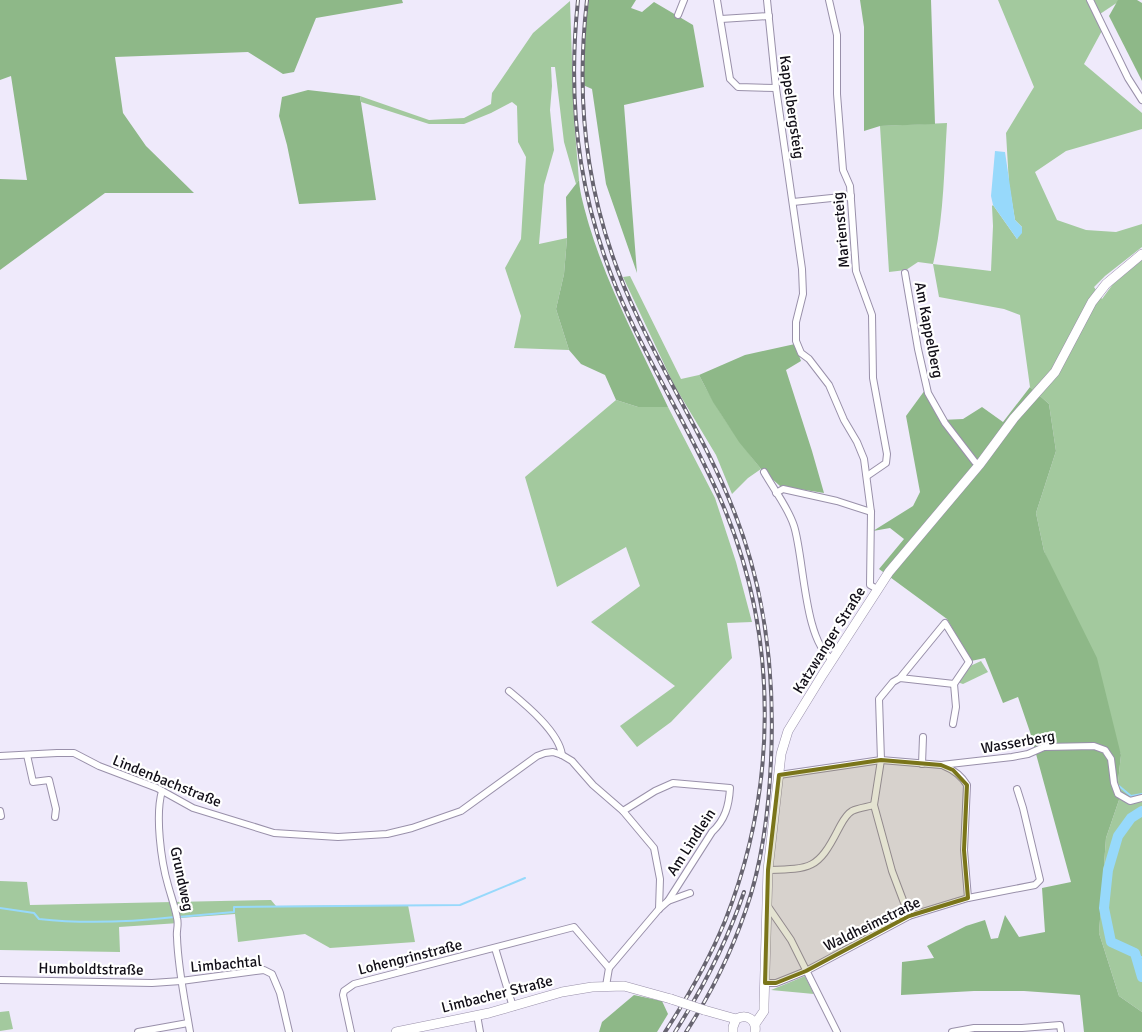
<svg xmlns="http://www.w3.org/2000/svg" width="1142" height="1032" font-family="Signika,sans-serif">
<rect width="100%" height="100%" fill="#efeafb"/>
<g fill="#a3c99e">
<path d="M998 0H1118V2L1100 14 1104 27 1084 64 1142 113V129L1066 151 1035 172 1057 220 1086 230 1116 232 1142 224V247L1105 276 1094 287 1102 299 1113 284 1142 260V1012L1119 996 1099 933 1106 838 1119 800 1118 782 1121 755 1044 551 1036 513 1056 451 1049 404 1030 387 1020 315 1004 309 939 297 933 264 918 262 906 270 889 272 880 126 947 123C944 170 944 218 933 264L991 271 993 226 992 206 993 205 1017 239 1022 227 1015 220 1009 184 1006 133 1034 87Z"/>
<polygon points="570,1 574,119 579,180 576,184 564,142 555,67 551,67 552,86 550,110 554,150 544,185 539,244 567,238 564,274 556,309 569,350 514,348 521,316 505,268 521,239 526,157 518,142 517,106 512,102 491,113 464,124 429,124 361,102 360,96 429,120 464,118 491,104 492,93 533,33"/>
<path d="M630 276 681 379 699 375C716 409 737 439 761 469L748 478 732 494 716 455 674 385 623 277Z"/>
<polygon points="616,400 638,407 668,407 715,498 736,562 752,622 727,623 732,658 671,722 637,747 620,726 675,686 591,622 640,586 626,547 557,587 525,477"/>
<polygon points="981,661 988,672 963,684 957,682 968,667"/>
<polygon points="0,881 27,882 30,905 271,900 276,906 408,905 415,942 330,948 305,934 238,942 235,914 180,918 179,923 119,927 120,952 0,950"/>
<polygon points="805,976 814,994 771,990"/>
<polygon points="9,1011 13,1029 0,1031 0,1012"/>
</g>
<g fill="#8eb888">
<polygon points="0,0 402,0 403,3 316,18 294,72 283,74 248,52 115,57 123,113 146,146 194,193 105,193 0,270 0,179 27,180 11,76 0,80"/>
<polygon points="589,0 636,0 631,8 642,12 654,2 693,25 704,87 624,105 637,273 606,184 592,89 583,85 586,23"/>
<polygon points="860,0 931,0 935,124 880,126 864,131 864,27"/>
<polygon points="1118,0 1137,0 1142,3 1142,81 1109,16"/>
<polygon points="308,90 360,96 376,200 299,204 287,145 279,116 282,97"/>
<path d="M579 180C580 195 585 210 589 225 608 288 640 347 668 407H638L616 400 605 375 581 364 569 350 556 309 564 274 567 238 566 197Z"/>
<polygon points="795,344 801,361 786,370 812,451 824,493 780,486 761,469 739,442 713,402 699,375 745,355"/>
<polygon points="1030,387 1049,404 1056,451 1036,513 1044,551 1097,658 1121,755 1118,782 1119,800 1106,838 1099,933 1119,996 1142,1012 1142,1032 1084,1032 1080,995 1024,991 974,991 901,995 902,962 934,958 927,946 966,926 985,920 991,939 998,938 1005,915 1019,937 1045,932 1042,888 1071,882 1030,732 1018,697 1003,703 985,658 971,661 947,619 879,569 904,539 890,528 873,531 913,506 920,492 906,416 925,390 941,420 963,419 982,407 1003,422"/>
<polygon points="634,995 662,1001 668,1014 657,1032 599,1032 602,1022"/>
</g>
<polygon fill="#97d9fb" points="995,151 1005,152 1015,220 1022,227 1022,233 1017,239 993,205 991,196"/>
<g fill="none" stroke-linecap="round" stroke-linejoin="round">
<g stroke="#97d9fb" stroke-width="2">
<polyline points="1119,786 1131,796 1142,794"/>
<path d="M0 908 34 913 39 919C84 924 130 922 175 917"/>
<polyline points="178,917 234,912 234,907 460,905 525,878"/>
<polyline points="1136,958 1142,957"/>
</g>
<polyline stroke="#97d9fb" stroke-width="10" points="1142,811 1131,818 1118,836 1108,870 1104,908 1111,942 1135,953 1142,977"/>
<g stroke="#9990aa" stroke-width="8">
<g id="street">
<polyline points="717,0 730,79 738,87 776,88"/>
<polyline points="767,0 776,88 802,269 803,294 796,322 796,341 801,353 809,359 829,385 844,420 857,442 864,459 871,512 870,585 877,589"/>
<polyline points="829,0 837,35 837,94 843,170 850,186 856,271 872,315 873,378 887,454 886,463 867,476"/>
<polyline points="1090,0 1128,78 1142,100"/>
<polyline points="678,15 684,0"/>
<polyline points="721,19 769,16"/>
<polyline points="793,202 851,196"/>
<polyline points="905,273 918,349 928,393 945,423 975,462 980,464"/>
<path d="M764 472C774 490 788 507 794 526 804 557 804 642 832 659"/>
<polyline points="776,493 783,489 837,501 871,512"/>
<polyline points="900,678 954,684 969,662 945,623 900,678 893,682 879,699 881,760 874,805 892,871 909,916"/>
<path d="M509 691C526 705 559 732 562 755"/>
<polyline points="953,724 956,707 954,684"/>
<polyline points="27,755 33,782 49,780 56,809 55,817"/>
<polyline points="0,756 57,753 74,753 99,766 157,788 193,808 245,824 274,833 338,837 387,834 412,828 461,811 537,756 545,753 553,752 562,755 572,761 593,785 623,811 654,848 660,879 659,909"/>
<polyline points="922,764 923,737"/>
<polyline points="779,775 881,760 941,765 1012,757 1028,754 1044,747 1094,746 1105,750 1111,759 1114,783 1118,794 1130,801 1142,798"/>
<path d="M162 791C155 815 161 861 168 885 171 896 175 907 177 918 179 925 176 931 177 937 178 969 185 1001 190 1032"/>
<polyline points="0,811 1,816"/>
<path d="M623 811 655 791 673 783 730 788C729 806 725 820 712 832L668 901"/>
<path d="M768 870C811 869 818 869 838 830 842 823 845 815 852 811 858 808 867 807 874 805"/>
<polyline points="968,898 1035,885 1040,880 1023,808 1017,789"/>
<polyline points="767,905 791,940 837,1032"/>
<polyline points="495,948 513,1007"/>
<polyline points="0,980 152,983 181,981 264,970 272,974 280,993 289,1032"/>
<path d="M765 983H776L806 971 909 916 968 898 964 850 967 785C961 775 954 770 944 766"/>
<polyline points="606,986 609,968 659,909 668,901 690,893"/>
<polyline points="477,1015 480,1032"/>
<polyline points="138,1032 188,1023"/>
<polyline points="351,1032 343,995 344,991 354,984 574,927 609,968"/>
<polyline points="952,1032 974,1028 1022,1028 1060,1025 1061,1032"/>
</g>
</g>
<g stroke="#9990aa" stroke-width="10">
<g id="secondary">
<polyline points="704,1010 736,1019"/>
<polyline points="755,1024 764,1011 764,1004 768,870 781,754 788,731 823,674 889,572 980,464 1014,418 1055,372 1092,302 1106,284 1142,254"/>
<polyline points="396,1032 489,1013 562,992 592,987 624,986 671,999"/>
<path d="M733 1032V1027L736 1019C747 1013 757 1020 755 1032"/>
</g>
</g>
<use href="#street" stroke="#fff" stroke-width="6"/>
<use href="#secondary" stroke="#fff" stroke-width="9"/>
<g stroke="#676470" stroke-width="4">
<g id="rail">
<path d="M578 0C566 114 581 215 630 319 660 384 698 444 725 510 779 641 777 790 725 921 709 960 688 997 665 1032"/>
<path d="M587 0C574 113 589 215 638 318 669 384 709 446 735 514 766 593 775 675 771 760 769 805 764 850 751 894 736 943 714 989 686 1032"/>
<path d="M675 1032C703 988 727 942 744 892"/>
</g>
</g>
<use href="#rail" stroke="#fff" stroke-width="2" stroke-dasharray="5.5" stroke-linecap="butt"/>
<g stroke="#9990aa" stroke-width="10" stroke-linecap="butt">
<polyline id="secondary-bridge" points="671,999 704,1010"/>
</g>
<use href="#secondary-bridge" stroke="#fff" stroke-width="9"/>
</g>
<path fill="#7a751a" fill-opacity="0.2" stroke="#7a751a" stroke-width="4" stroke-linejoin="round" d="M881 760 941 765 953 770 967 785 964 850 968 898 909 916 806 971 776 983H765L768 870 779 775Z"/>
<g text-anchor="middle" stroke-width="4.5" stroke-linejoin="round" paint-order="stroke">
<g font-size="15" fill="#110e17" stroke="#fff">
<text transform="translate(792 107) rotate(82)" y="5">Kappelbergsteig</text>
<text transform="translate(841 230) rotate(-95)" y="5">Mariensteig</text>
<text transform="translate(929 330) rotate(79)" y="5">Am Kappelberg</text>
<text transform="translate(829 640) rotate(-58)" y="5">Katzwanger Straße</text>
<text transform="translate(1018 742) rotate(-10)" y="5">Wasserberg</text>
<text transform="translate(167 781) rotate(22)" y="5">Lindenbachstraße</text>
<text transform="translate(691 842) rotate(-57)" y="5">Am Lindlein</text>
<text transform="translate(182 879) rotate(78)" y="5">Grundweg</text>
<text transform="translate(872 924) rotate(-26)" y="5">Waldheimstraße</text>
<text transform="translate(410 957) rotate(-14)" y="5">Lohengrinstraße</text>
<text transform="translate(226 964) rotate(-5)" y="5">Limbachtal</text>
<text transform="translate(91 969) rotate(1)" y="5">Humboldtstraße</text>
<text transform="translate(497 994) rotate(-14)" y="5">Limbacher Straße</text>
</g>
</g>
</svg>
